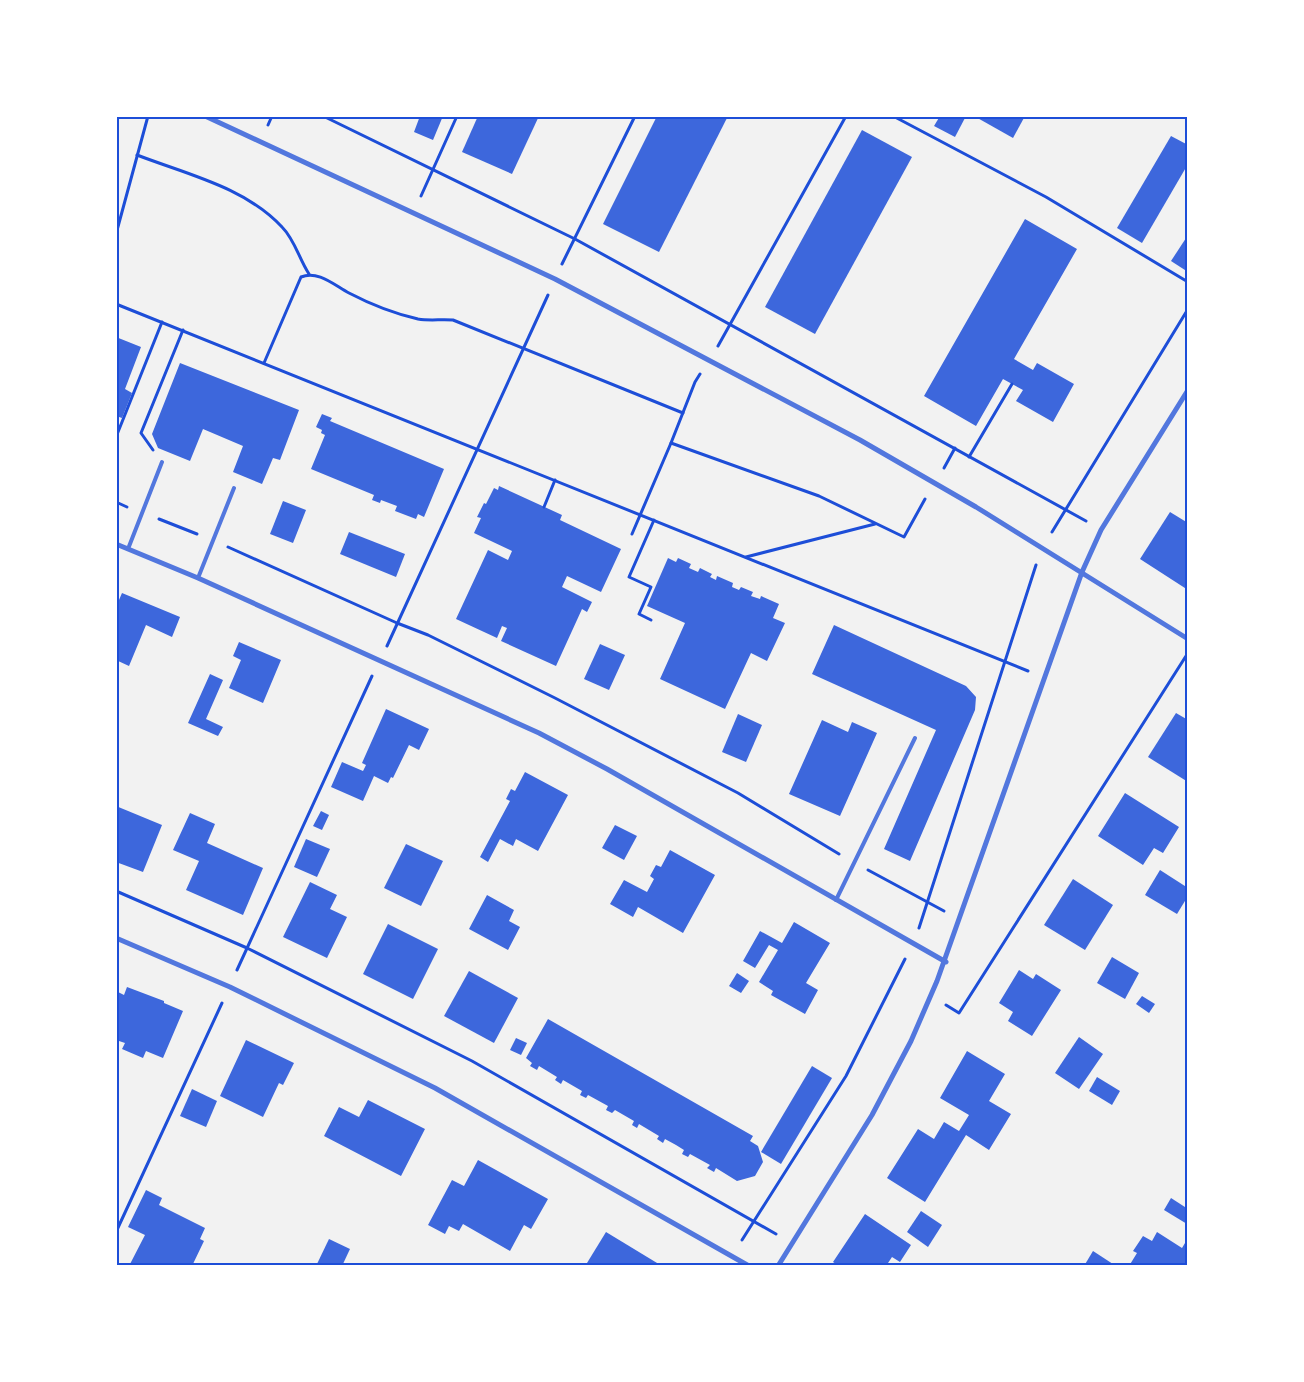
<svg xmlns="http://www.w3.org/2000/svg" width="1304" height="1382" font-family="Merriweather,serif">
<rect width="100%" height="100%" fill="#f2f2f2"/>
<g fill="#3d67dc">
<polygon points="420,116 443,116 433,140 414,132"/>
<polygon points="478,116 539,116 512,174 462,152"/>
<polygon points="657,116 728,116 659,252 603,224"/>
<polygon points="940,116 966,116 955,137 934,126"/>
<polygon points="974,116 1025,116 1013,138"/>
<polygon points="862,130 912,157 815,334 765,307"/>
<polygon points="1171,136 1188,145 1188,164 1142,243 1117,228"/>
<polygon points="1025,219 1077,249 1014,359 1033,370 1037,363 1074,384 1053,422 1016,401 1023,390 1003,379 976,426 924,396"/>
<polygon points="1188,235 1188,272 1171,261"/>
<polygon points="116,337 141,347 125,389 132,393 122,418 116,416"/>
<polygon points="180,363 299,410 280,460 273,458 262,484 233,472 243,446 203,429 190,461 158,448 152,434"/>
<polygon points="322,414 332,418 330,421 444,469 424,517 418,514 416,519 395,511 397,506 381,500 380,503 372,500 374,495 311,469 325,435 321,433 322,430 316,427"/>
<polygon points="499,486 562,515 560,520 621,549 601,592 567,576 562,587 592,602 587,612 582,609 556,666 501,641 507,628 502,626 497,638 456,619 488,550 508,560 512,551 474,533 481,518 477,517 484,503 486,504 494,488 498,490"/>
<polygon points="283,501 306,510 293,543 270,534"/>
<polygon points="1170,512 1188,523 1188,590 1140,559"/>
<polygon points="349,532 405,554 396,577 340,554"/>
<polygon points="668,558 676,562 678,558 691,564 689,568 698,572 700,568 712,574 710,577 716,580 717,576 733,583 732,587 739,590 741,587 753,592 751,596 760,599 761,596 779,604 773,618 785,623 767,661 751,653 725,709 660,679 685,623 647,606"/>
<polygon points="122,593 180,617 172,637 146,625 129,666 116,660 116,607"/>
<polygon points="834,625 966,686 976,697 975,710 910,861 884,849 936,730 812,674"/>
<polygon points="239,642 281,660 263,703 229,688 241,660 233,656"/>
<polygon points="600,644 625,655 609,690 584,679"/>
<polygon points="210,674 223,680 206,719 223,727 218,736 188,723"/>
<polygon points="386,709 429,729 419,750 409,745 393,778 391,777 388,783 374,776 363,801 331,787 342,762 363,771 366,765 362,763"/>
<polygon points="1176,713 1188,720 1188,782 1148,757"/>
<polygon points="738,714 762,725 746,762 722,752"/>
<polygon points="822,720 848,732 852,722 877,733 840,816 789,794"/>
<polygon points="525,772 568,795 538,851 516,839 513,846 500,839 488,862 480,857 510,801 506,799 511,789 515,791"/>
<polygon points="1125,793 1179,827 1163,853 1154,848 1143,865 1098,836"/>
<polygon points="116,806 162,825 143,872 116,862"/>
<polygon points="321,811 329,815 322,830 313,826"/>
<polygon points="190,813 215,824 207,843 263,868 243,915 186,890 199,861 173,850"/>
<polygon points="615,825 637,836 624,860 602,848"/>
<polygon points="306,839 330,849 317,877 294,867"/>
<polygon points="406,844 443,861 421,906 384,888"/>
<polygon points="670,850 715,875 683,933 638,907 633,917 610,904 624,880 647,892 654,879 650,876 656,865 661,867"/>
<polygon points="1160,870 1188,888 1188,896 1177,914 1145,895"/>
<polygon points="1073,879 1113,905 1085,950 1044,925"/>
<polygon points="310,882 337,895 330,909 347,917 327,958 283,937"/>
<polygon points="487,895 514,910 509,921 520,927 508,950 469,929"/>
<polygon points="794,922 830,943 806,983 818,990 805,1014 771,995 773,991 759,982 778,950 769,945 755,968 743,961 760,931 782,943"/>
<polygon points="388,924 438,949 413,999 363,974"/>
<polygon points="1112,957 1139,973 1125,999 1097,983"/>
<polygon points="1019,970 1033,979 1036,974 1061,990 1032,1036 1008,1021 1013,1012 999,1003"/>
<polygon points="469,971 518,998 494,1043 444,1016"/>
<polygon points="737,973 749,981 741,993 729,986"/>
<polygon points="127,987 164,1001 164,1003 183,1011 163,1058 146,1051 143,1058 122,1049 125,1043 116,1040 116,991 124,995"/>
<polygon points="1142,996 1155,1004 1149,1013 1136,1004"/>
<polygon points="548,1019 753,1136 750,1141 758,1146 763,1162 755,1176 737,1181 716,1168 714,1172 707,1168 710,1165 690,1154 688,1157 682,1154 684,1150 676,1145 665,1139 663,1143 657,1139 659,1136 639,1124 637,1128 632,1125 634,1121 615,1110 612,1113 606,1110 608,1106 588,1095 586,1098 580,1095 582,1091 563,1080 561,1084 555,1080 557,1077 539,1066 537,1070 530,1066 532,1063 526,1058"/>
<polygon points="1079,1037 1103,1054 1079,1089 1055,1073"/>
<polygon points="516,1038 527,1043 521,1055 510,1050"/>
<polygon points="246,1040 294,1063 283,1085 279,1083 263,1117 220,1096"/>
<polygon points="967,1051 1005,1074 989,1101 1011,1114 989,1150 966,1135 925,1202 887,1178 918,1129 934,1139 944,1122 959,1131 969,1115 940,1098"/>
<polygon points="812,1066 832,1078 781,1164 761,1152"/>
<polygon points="1097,1077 1120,1091 1112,1105 1089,1091"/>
<polygon points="192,1089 217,1101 206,1127 180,1116"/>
<polygon points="368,1100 425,1129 401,1176 324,1136 339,1107 359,1117"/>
<polygon points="478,1160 548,1199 531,1229 524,1225 510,1251 463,1224 459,1231 449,1226 445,1234 428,1225 452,1180 464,1186"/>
<polygon points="146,1190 162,1198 159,1205 205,1228 200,1239 204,1241 192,1266 129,1266 145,1235 128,1227"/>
<polygon points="1171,1198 1188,1209 1187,1224 1164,1210"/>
<polygon points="921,1211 942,1225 928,1247 907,1232"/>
<polygon points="865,1214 911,1245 900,1262 892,1257 886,1266 839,1266 833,1262"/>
<polygon points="606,1232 662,1266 592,1266 587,1263"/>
<polygon points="1157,1232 1182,1248 1188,1238 1188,1266 1129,1266 1137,1253 1133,1251 1143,1236 1152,1241"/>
<polygon points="329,1239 350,1249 342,1266 316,1266"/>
<polygon points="1093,1251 1116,1266 1084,1266"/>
</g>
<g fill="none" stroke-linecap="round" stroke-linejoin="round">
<g stroke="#1d4ed8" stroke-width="3">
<polyline points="323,116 575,239 1086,521"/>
<polyline points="893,116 1046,197 1188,282"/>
<polyline points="268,125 272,116"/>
<path d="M137 155C186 174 245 187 282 227 295 240 299 259 309 274"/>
<polyline points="421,196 457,116"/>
<polyline points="116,234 148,116"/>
<polyline points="562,264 635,116"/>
<polyline points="116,304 1028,671"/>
<polyline points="718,346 846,116"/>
<path d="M264 363 301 277C318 270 334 285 349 293 370 304 396 314 418 319 430 321 441 319 453 320L683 413"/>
<polyline points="116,437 162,322"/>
<polyline points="671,443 819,496 904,537 925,499"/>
<polyline points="153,450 141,433 183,330"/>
<polyline points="969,457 1012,384"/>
<polyline points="944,468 955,448"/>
<polyline points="116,502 127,507"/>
<polyline points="544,507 555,480"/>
<polyline points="159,519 197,534"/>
<polyline points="1052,532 1188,309"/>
<polyline points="632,534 671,443 695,382 700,374"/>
<polyline points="228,547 397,623 428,635 555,698 738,793 839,854"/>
<polyline points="746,557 875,524"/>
<polyline points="651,620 639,614 651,587 629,577 654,520"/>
<polyline points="387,646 548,295"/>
<polyline points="868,870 944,911"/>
<polyline points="116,891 247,948 472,1061 776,1234"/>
<polyline points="919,928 1036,565"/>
<polyline points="237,970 372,676"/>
<polyline points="946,1005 959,1013 1186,656"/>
<polyline points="116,1232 222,1003"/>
<polyline points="742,1240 846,1076 905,959"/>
</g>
<g stroke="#5277de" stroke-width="4">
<polyline points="128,549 162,462"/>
<polyline points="198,578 234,488"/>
<polyline points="836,900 915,738"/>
</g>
<g stroke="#5277de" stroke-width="5">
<polyline points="205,116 555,279 860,440 976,507 1188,639"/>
<polyline points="1185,116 1188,118"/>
<polyline points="116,544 198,578 539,733 607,769 946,962"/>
<polyline points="116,938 230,987 435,1088 749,1266"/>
<polyline points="778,1266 872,1115 911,1041 937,981 1082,572 1101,530 1188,390"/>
</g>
</g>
<rect width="1304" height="1382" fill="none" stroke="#ffffff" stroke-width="235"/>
<rect x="118" y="118" width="1068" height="1146" fill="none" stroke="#1d4ed8" stroke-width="2"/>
</svg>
